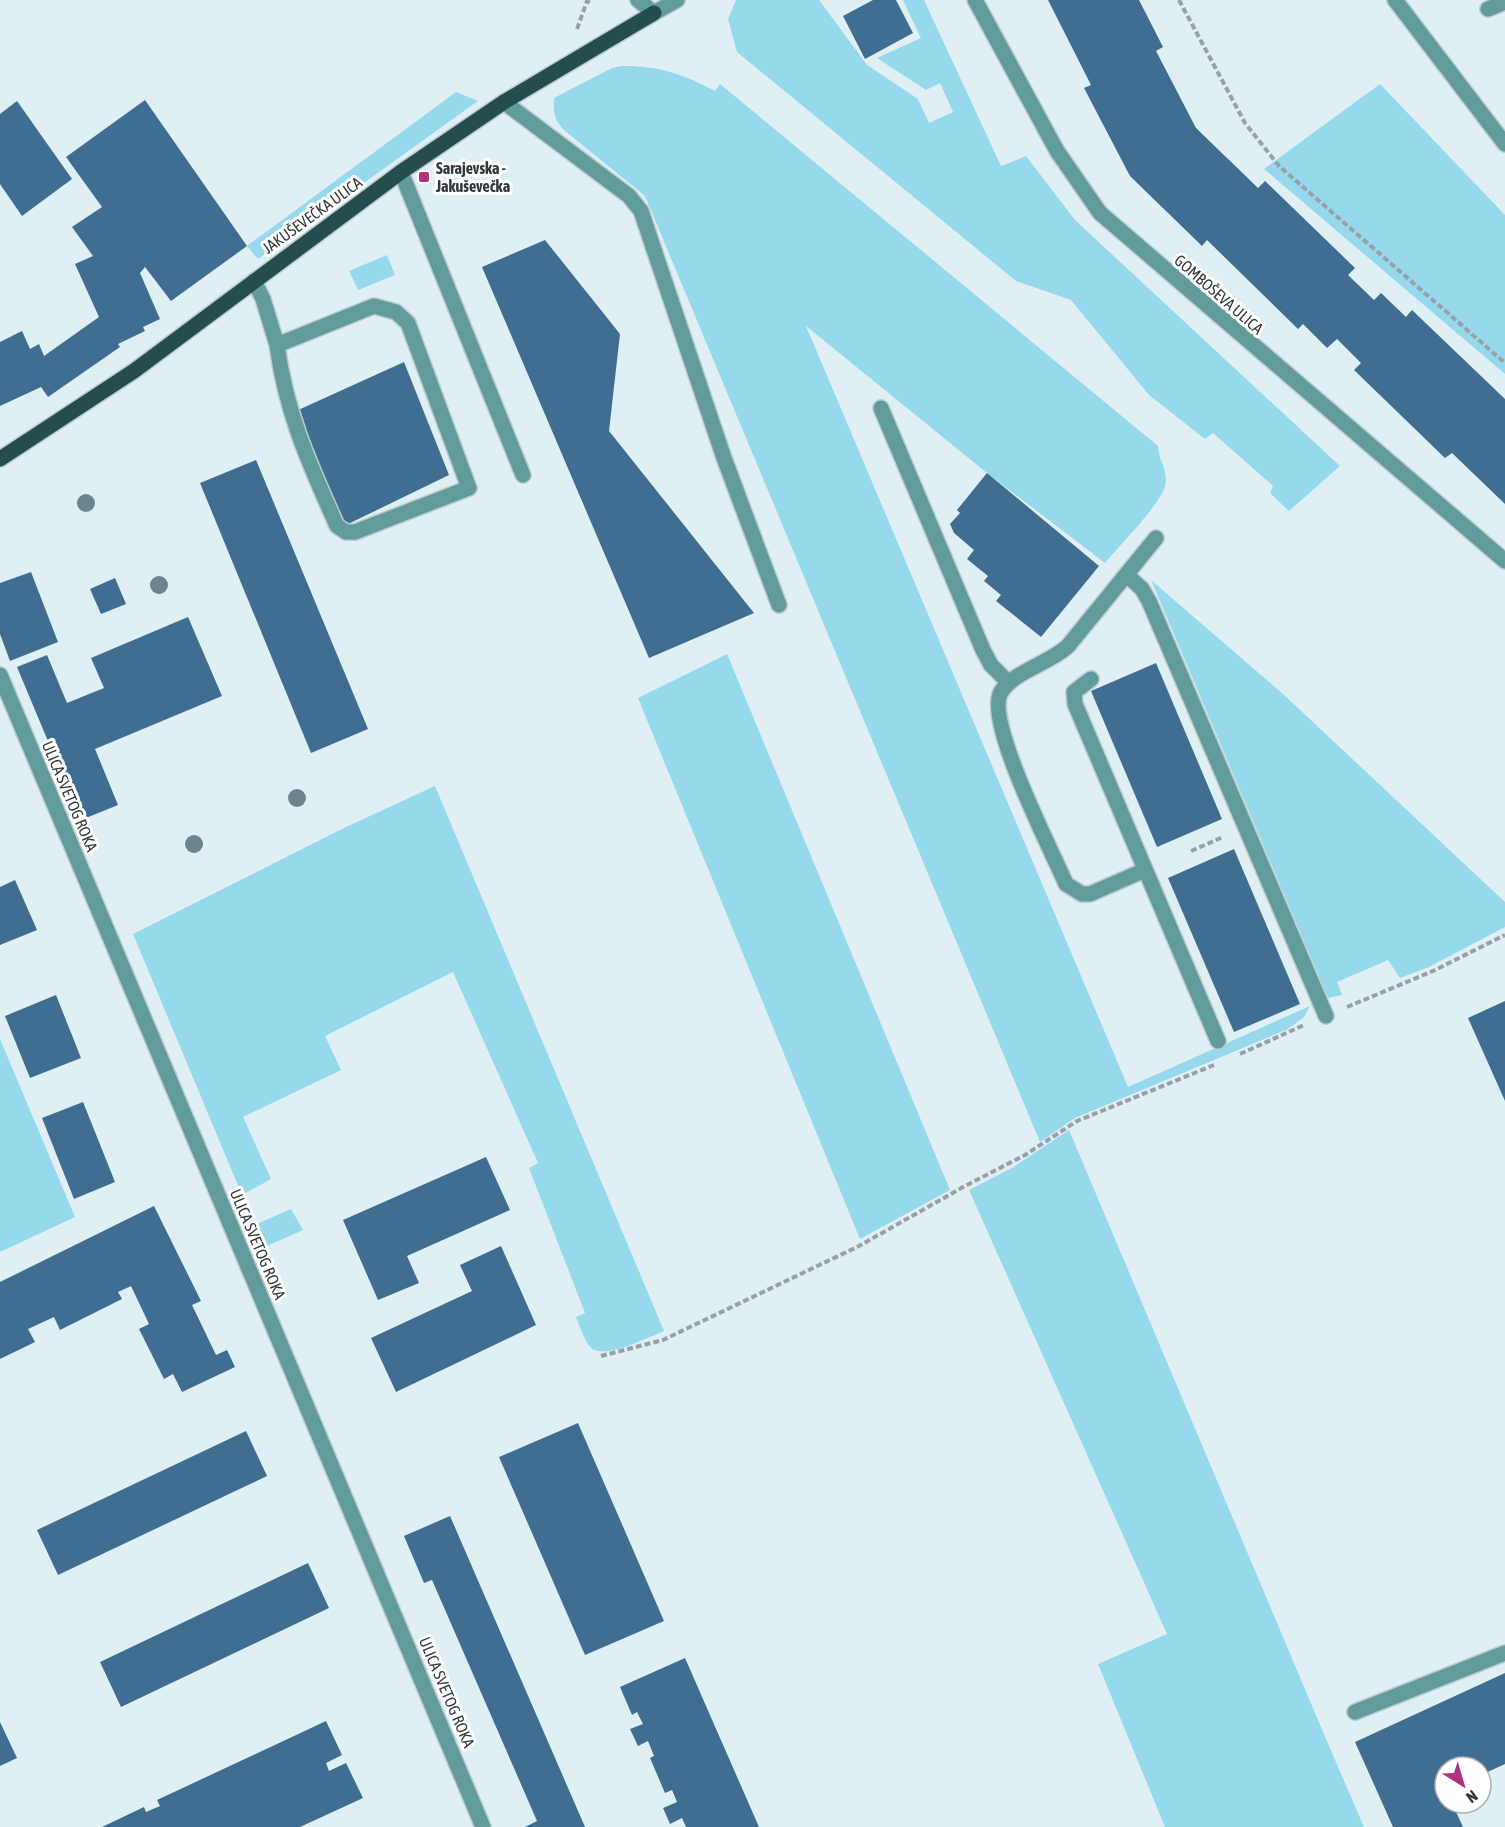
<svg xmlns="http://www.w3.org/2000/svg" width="1505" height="1827" font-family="'Asap Condensed',sans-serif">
<rect width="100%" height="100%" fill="#dfeff4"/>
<g fill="#96d9ed">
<polygon points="736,0 819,0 867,65 918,99 929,123 953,112 940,83 926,90 877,58 921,38 903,0 924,0 1001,166 1026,156 1075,220 1340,466 1289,511 1270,493 1273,486 1213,433 1205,439 1149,395 1071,300 1016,281 737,52 728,19"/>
<path d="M621 66C657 65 683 74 715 91L720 84 1158 446C1158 460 1169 470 1165 486 1160 505 1119 546 1105 563L987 473 806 326 1128 1087 1310 1006 1304 1017 1288 1029 1075 1118 1040 1142 645 196 564 130C554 120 553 112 554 98L612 68Z"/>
<polygon points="1380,84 1505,215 1505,374 1264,169"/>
<polygon points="456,92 478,101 258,259 247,246"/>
<polygon points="387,255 395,275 358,290 349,271"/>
<polygon points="1151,580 1283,694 1505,902 1505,927 1429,967 1400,978 1388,960 1337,982 1342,995 1328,998"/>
<polygon points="727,654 950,1190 860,1239 638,698"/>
<path d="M435 786 664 1331C649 1337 604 1360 591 1348 584 1340 580 1327 576 1317L585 1313 529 1168 538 1163 453 972 325 1036 341 1070 243 1117 271 1179 242 1195 133 934 346 827Z"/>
<polygon points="0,1039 75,1217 0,1252"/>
<polygon points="1069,1130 1326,1739 1364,1827 1165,1827 1098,1664 1167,1634 969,1190 1012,1168"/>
<polygon points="291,1209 303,1230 258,1250 252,1233 259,1223"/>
</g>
<g fill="#3f6e92">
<polygon points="873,0 896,0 913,33 865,59 843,16"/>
<polygon points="1048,0 1139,0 1163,47 1156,51 1196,128 1258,188 1265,181 1355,268 1348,275 1374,300 1381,293 1406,317 1412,310 1505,399 1505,504 1452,453 1445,458 1354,370 1361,363 1337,339 1327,348 1303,324 1298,329 1207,240 1202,246 1130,176 1084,88 1091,85"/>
<polygon points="145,100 247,246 171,301 145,267 140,273 160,319 143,327 145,331 118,344 120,347 48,397 41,387 0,406 0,342 22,331 30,349 39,344 44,356 99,317 75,264 93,256 72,227 102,207 66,157"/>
<polygon points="17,101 72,179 22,216 0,184 0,114"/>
<polygon points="545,240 620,334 609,431 754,613 649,658 482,267"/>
<polygon points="404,362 449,475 344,526 296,411"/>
<polygon points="256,460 368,729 311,753 200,483"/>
<polygon points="987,473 1099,566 1041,637 996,601 1001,595 984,581 988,576 967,559 974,550 954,533 950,524 960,513 957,510"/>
<polygon points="31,572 58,642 10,661 0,634 0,583"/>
<polygon points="115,578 126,604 101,614 90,589"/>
<polygon points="188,617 222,696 95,749 118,805 81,820 17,667 47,655 67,703 104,688 91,658"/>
<polygon points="1156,663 1222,819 1157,847 1091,691"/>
<polygon points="1234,849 1300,1004 1234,1032 1168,878"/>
<polygon points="15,880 37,930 0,945 0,887"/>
<polygon points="56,995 81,1058 30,1078 5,1016"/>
<polygon points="1505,1001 1505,1101 1468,1018"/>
<polygon points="83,1102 115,1182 74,1199 42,1118"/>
<polygon points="486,1157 510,1210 407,1256 419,1283 378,1300 343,1220"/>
<polygon points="154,1206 201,1301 192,1305 216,1355 227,1350 235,1367 182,1392 173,1374 164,1379 139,1329 149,1324 131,1286 118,1292 122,1299 60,1330 54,1317 28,1329 35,1342 0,1359 0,1282"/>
<polygon points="501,1246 536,1325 396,1392 371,1338 472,1291 460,1265"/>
<polygon points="578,1423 664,1621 585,1655 499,1457"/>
<polygon points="246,1431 267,1476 58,1575 37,1530"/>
<polygon points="450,1516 585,1827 525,1827 537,1821 432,1580 424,1583 404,1536"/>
<polygon points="308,1563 329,1608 121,1707 100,1662"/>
<polygon points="685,1658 759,1827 686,1827 682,1818 670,1824 663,1808 677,1802 672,1790 665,1793 650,1758 654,1756 648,1741 638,1746 630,1729 643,1724 637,1712 632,1715 620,1687"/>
<polygon points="1505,1673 1505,1764 1481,1775 1481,1767 1445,1767 1445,1803 1452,1803 1463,1827 1393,1827 1355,1742"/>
<polygon points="326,1721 342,1755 326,1763 329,1771 346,1763 363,1798 300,1827 102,1827 144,1807 146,1812 160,1806 157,1800"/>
<polygon points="0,1722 17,1758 0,1766"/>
</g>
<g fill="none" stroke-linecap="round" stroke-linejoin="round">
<g stroke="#bdcbcf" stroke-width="18">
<g id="minor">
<polyline points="638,0 654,13 677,0"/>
<polyline points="975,0 1057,151 1100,213 1505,561"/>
<polyline points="1395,0 1505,144"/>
<polyline points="1488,9 1505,2"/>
<polyline points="504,102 629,196 641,211 724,458 779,605"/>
<polyline points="401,172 523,475"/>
<path d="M254 281 263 299 277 345 374 306 396 312 408 323 469 488 355 532H346L337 526C309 463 286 413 277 345"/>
<polyline points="881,408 983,650 991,665 1009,683"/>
<polyline points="1127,575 1142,589 1149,601 1326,1016"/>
<polyline points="0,675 483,1827"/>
<polyline points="1091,679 1074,692 1075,704 1218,1041"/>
<path d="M1145 870 1090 894H1082L1066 884C1052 851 984 720 1001 692 1013 672 1050 663 1068 646L1156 538"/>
<polyline points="1355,1712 1505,1653"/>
</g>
</g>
<g stroke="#bdcbcf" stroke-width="18">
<polyline id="major" points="0,459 134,371 401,172 504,102 654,13"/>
</g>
<g stroke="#97a2a6" stroke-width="4" stroke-dasharray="6 3" stroke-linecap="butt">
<polyline points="1179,0 1245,123 1279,166 1505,363"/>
<polyline points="577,29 587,1 591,4"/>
<polyline points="1191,851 1223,837"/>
<polyline points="1347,1007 1433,971 1505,935"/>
<polyline points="1240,1054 1304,1025"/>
<polyline points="601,1356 663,1340 859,1246 965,1186 1025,1155 1077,1121 1214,1065"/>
</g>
<use href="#minor" stroke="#619c9a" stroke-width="15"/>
<use href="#major" stroke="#244e4d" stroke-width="15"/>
</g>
<g fill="#6a858d">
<circle cx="86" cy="503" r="9"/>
<circle cx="159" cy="585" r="9"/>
<circle cx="297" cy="798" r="9"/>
<circle cx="194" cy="844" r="9"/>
</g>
<rect fill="#b03180" stroke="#fff" stroke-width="2" x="418" y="171" width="12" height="12" rx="3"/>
<g text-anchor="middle" stroke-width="6" stroke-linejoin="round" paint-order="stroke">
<g font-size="16" font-weight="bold" fill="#33393b" stroke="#fff" text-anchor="start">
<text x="436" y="174">Sarajevska -<tspan x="436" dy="18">Jakuševečka</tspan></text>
</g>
<g font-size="16" fill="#33393b" stroke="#fff">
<text transform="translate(312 215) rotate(-36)" y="6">JAKUŠEVEČKA ULICA</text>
<text transform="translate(1219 294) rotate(41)" y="6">GOMBOŠEVA ULICA</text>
<text transform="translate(70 796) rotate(67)" y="6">ULICA SVETOG ROKA</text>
<text transform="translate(258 1244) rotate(67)" y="6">ULICA SVETOG ROKA</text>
<text transform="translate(447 1692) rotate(67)" y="6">ULICA SVETOG ROKA</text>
</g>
</g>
<g transform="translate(1463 1785) rotate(143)"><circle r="28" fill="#ffffff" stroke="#adb0b1" stroke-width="1.5"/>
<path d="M0-4.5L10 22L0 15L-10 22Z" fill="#b03180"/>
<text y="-9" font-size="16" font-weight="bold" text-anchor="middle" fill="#33393b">N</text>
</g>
</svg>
